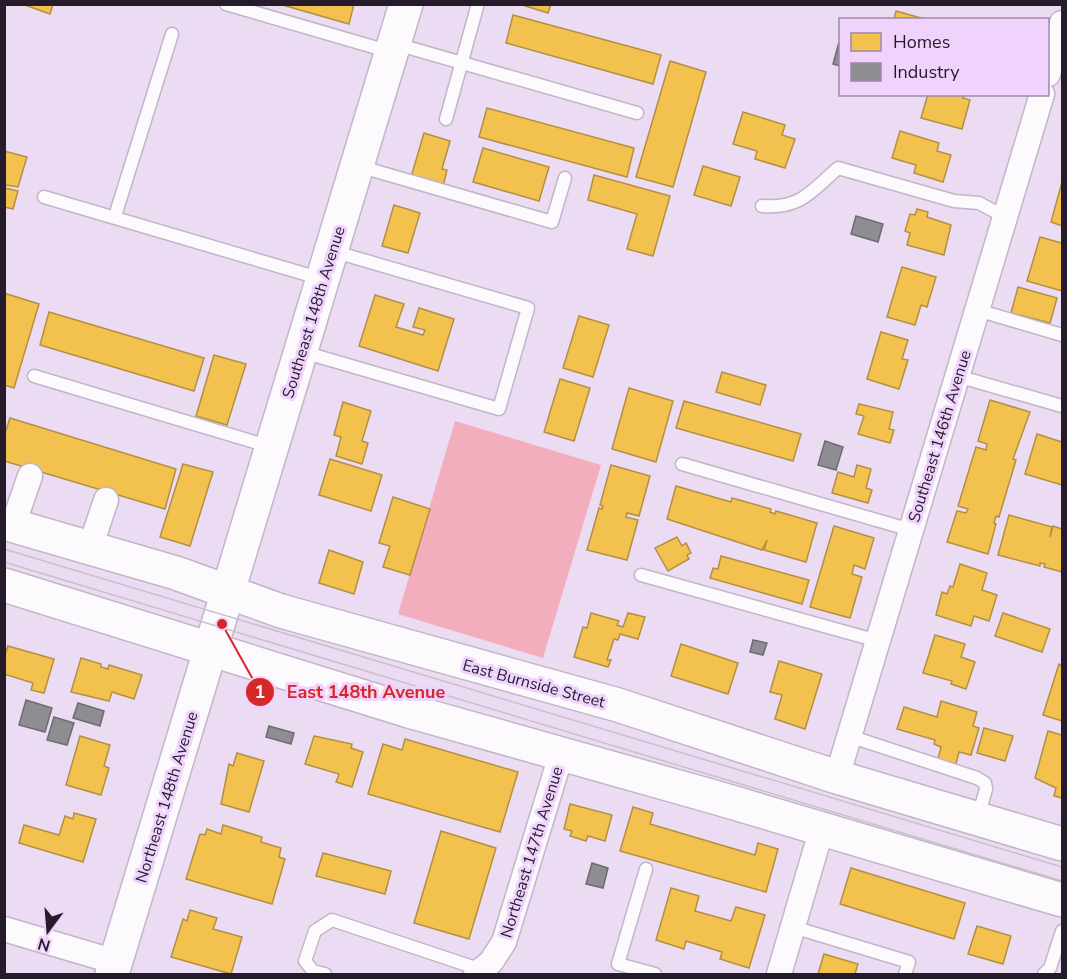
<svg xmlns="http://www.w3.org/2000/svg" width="1067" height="979" font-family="'Nunito Sans',sans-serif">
<rect width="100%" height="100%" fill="#ecdcf3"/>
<polygon fill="#f3aebe" points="455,421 601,465 543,658 398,614"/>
<g fill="#f2c14e" stroke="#b48f43" stroke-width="1.5">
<polygon points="22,4 53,4 50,14"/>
<polygon points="279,4 354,4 349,24"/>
<polygon points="519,4 551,4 548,13"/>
<polygon points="896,11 925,19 925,20 894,20"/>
<polygon points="513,15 661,55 653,84 506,43"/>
<polygon points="670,61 706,72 673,187 636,177"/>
<polygon points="928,94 964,94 963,98 970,100 962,129 921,118"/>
<polygon points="487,108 634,148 627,177 479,137"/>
<polygon points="743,112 785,125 782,135 795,139 785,168 755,159 757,151 733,144"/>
<polygon points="900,131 939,143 937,151 951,155 943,182 914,173 916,165 892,158"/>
<polygon points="424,133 450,141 442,169 447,170 443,186 411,177"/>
<polygon points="483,148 549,167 539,201 473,182"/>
<polygon points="4,151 27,157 18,187 6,185 5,188 18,191 13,209 4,207"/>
<polygon points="703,166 740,177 731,206 694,195"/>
<polygon points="594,175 670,196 653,256 627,249 637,214 588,200"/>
<polygon points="1062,182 1062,226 1051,222"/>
<polygon points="394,205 420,213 408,253 382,246"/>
<polygon points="917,209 928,212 927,217 951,225 944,255 907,245 910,233 905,231 910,214 915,215"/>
<polygon points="1040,237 1062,243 1062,291 1027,281"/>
<polygon points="902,267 936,277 927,307 921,305 915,325 887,317"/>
<polygon points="1018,287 1057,298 1050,323 1011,313"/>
<polygon points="4,293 39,304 14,388 4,385"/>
<polygon points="375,295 404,304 396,327 423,335 425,330 413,327 419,308 454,319 438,371 359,346"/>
<polygon points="49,312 204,358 194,391 40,345"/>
<polygon points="579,316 609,325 593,377 563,368"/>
<polygon points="881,332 908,340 902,359 908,360 899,389 867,379"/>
<polygon points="214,355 246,364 227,425 196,416"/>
<polygon points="722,372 766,385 760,405 716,392"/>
<polygon points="560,379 590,388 574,441 544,432"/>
<polygon points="629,388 673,401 656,462 612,449"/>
<polygon points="990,400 1030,412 1013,459 1016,460 999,517 996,516 994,523 996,524 988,554 947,542 957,511 966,513 968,509 958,506 976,447 986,450 987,444 978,441"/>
<polygon points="684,401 801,434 793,461 676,428"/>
<polygon points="343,402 371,411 362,441 368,443 362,464 336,456 341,437 334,435"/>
<polygon points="859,404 893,412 889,429 894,430 890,443 858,434 864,416 856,414"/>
<polygon points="10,418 176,469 165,509 4,461 4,436"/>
<polygon points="1037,434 1062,442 1062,485 1025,474"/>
<polygon points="330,459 382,475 371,511 319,495"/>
<polygon points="183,464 213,472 190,546 160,537"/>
<polygon points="611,465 650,476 639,516 627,513 626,517 638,520 627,560 587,550 599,508 602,509 603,506 600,505"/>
<polygon points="857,465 871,469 866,488 872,490 868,503 832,493 838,472 854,477"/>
<polygon points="676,486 731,502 732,498 771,509 770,512 775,514 776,511 817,523 806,562 764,550 767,540 762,550 667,519"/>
<polygon points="393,497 430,509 410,575 383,567 390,546 379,543"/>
<polygon points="1009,515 1052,527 1050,537 1053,526 1062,529 1062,572 1044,567 1045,564 1040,563 1040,566 998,555"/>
<polygon points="834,526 874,538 865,569 854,565 852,574 862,577 850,618 810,607"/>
<polygon points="677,537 682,546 686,543 691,553 687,555 689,559 668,571 655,548"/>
<polygon points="329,550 363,562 354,594 319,583"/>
<polygon points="721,556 809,580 802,604 710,578 713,568 718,569"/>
<polygon points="960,564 987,573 982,590 997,595 989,621 974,616 971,626 936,615 942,592 947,594 950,586 953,587"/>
<polygon points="591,613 619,621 617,625 623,627 628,613 645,617 638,639 620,634 618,640 614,639 607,660 611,660 608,667 574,657 583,627 587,628"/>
<polygon points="1003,613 1050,629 1042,652 995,636"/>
<polygon points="935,635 965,644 961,657 975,662 966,689 951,684 952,681 923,673"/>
<polygon points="681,644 738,663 728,694 671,676"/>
<polygon points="8,646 54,659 44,693 31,690 33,683 4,674 4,658"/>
<polygon points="81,658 101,664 101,667 108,669 109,665 142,675 134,699 112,692 109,701 71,692"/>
<polygon points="779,661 822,674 805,729 775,719 782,695 770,692"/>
<polygon points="1059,664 1062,666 1062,721 1043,715"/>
<polygon points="941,701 977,712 973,726 979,728 971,755 959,752 956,764 938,759 941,747 934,744 935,740 897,729 904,707 937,717"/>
<polygon points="984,728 1013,736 1005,761 977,753"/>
<polygon points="1048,731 1062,735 1062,798 1054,796 1056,788 1035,778"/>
<polygon points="80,736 110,745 104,766 109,768 101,795 66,785"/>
<polygon points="314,736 352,744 351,748 363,752 352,787 336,782 339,774 305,764"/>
<polygon points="405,739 518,772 500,832 368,794 383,744 402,750"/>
<polygon points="237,753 264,761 249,812 221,804 229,764 233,766"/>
<polygon points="570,804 612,815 605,841 588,836 586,841 570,836 572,831 564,829"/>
<polygon points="633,807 653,813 650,824 755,855 758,843 778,849 766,892 620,851"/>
<polygon points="74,813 96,819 83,862 19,843 24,825 59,835 65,816 73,819"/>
<polygon points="223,825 262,837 261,842 281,848 279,857 285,859 272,904 186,879 200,834 205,835 207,829 221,834"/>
<polygon points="441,831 496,848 469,939 414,923"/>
<polygon points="323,853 391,871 385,894 316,876"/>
<polygon points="851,868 965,903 954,939 840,904"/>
<polygon points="671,888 699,896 695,911 731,921 736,907 765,915 749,968 720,959 722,952 686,941 684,949 656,940"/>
<polygon points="190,910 217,918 213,929 242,937 231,974 171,957 183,919 187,921"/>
<polygon points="977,926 1011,936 1003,964 968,954"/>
<polygon points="824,954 858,964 855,974 818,974"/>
</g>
<g fill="#8d8d92" stroke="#6e6b73" stroke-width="1.5">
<polygon points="839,42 840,42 840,66 833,64"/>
<polygon points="856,216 883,224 878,242 851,234"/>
<polygon points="825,441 843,447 836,470 818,465"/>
<polygon points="753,640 767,643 763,655 750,652"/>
<polygon points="26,700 52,708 45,732 19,725"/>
<polygon points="78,703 104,711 100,726 73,718"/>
<polygon points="54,717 74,723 67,745 47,740"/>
<polygon points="269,726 294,733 291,744 266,737"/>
<polygon points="592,863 608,868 603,888 586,884"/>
</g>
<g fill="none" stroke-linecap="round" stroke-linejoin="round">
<g stroke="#c1b5c7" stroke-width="15">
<g id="lane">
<polyline points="226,4 391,52"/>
<polyline points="396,44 637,113"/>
<polyline points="446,119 477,7"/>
<polyline points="358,166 552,222 565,178"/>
<polyline points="44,197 322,279"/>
<path d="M762 206C800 209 811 192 838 168L954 201 979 203 1005 217"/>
<polyline points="115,216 172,34"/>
<polyline points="977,310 1062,335"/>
<polyline points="303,352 499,409 528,308 332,251"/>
<polyline points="34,376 271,447"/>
<polyline points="957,376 1062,406"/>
<polyline points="682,464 911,530"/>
<polyline points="641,575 878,641"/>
<polyline points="849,736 977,778 985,783 986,789 978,817"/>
<polyline points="646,869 618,964 655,974"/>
<polyline points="793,927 909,962 905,974"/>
<polyline points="325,974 313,971 305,961 315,931 332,920 482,970"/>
<polyline points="1044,974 1050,968 1062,931"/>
</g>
</g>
<g stroke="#c1b5c7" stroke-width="27">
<g id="street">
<polyline points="1048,74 1062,23"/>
<polyline points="13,525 30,476"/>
<polyline points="90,548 106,500"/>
<polyline points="837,777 1042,94"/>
<polyline points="4,929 116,962"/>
<polyline points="476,974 491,962 504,942 561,755"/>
<polyline points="779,974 822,828"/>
</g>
</g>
<g stroke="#c1b5c7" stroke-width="36">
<g id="secondary">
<polyline points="4,523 176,573 281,611 618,705 837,777 1062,844"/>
<polyline points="4,585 409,711 714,797 1062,900"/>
<polyline points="112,974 406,4"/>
</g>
</g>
<use href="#lane" stroke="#fcfafd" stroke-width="12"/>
<use href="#street" stroke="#fcfafd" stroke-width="24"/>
<use href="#secondary" stroke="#fcfafd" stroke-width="33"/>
<g stroke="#c6c1c8" stroke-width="1.5">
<polyline points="4,549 1062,867"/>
<polyline points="4,562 1062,881"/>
</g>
</g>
<g text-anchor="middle" stroke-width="6" stroke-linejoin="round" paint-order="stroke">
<g font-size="16" fill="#251b2a" stroke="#efd3fc">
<text transform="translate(313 312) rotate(-73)" y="6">Southeast 148th Avenue</text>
<text transform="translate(939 436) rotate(-73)" y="6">Southeast 146th Avenue</text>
<text transform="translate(534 683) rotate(15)" y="6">East Burnside Street</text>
<text transform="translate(166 797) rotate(-73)" y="6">Northeast 148th Avenue</text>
<text transform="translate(531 852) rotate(-73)" y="6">Northeast 147th Avenue</text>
</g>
</g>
<path fill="none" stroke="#d62828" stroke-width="2" d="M222 624L260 692"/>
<g fill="#d62828" stroke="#efd3fc" stroke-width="2">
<circle cx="222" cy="624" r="6"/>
<circle cx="260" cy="692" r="15"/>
</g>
<g font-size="18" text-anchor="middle" font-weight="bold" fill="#fff">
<text x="260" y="698">1</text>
</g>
<g font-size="18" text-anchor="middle" font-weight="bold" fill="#d62828" stroke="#efd3fc" stroke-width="6" stroke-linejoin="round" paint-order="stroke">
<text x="366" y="698">East 148th Avenue</text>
</g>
<rect width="1067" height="979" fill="none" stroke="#251b2a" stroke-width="12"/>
<rect x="839" y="18" width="210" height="78" fill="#efd3fc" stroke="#9e89a8" stroke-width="1.5"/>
<rect x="851" y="33" width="30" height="18" fill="#f2c14e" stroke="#9e89a8" stroke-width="1.5"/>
<text x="893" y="48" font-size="18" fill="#251b2a">Homes</text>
<rect x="851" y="63" width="30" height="18" fill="#8d8d92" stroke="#9e89a8" stroke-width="1.5"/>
<text x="893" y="78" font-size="18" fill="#251b2a">Industry</text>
<g transform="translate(48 931) rotate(196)" stroke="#efd3fc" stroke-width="4.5" paint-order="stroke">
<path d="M0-4.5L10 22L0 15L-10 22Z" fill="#251b2a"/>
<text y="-9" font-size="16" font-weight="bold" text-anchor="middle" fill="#251b2a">N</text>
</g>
</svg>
